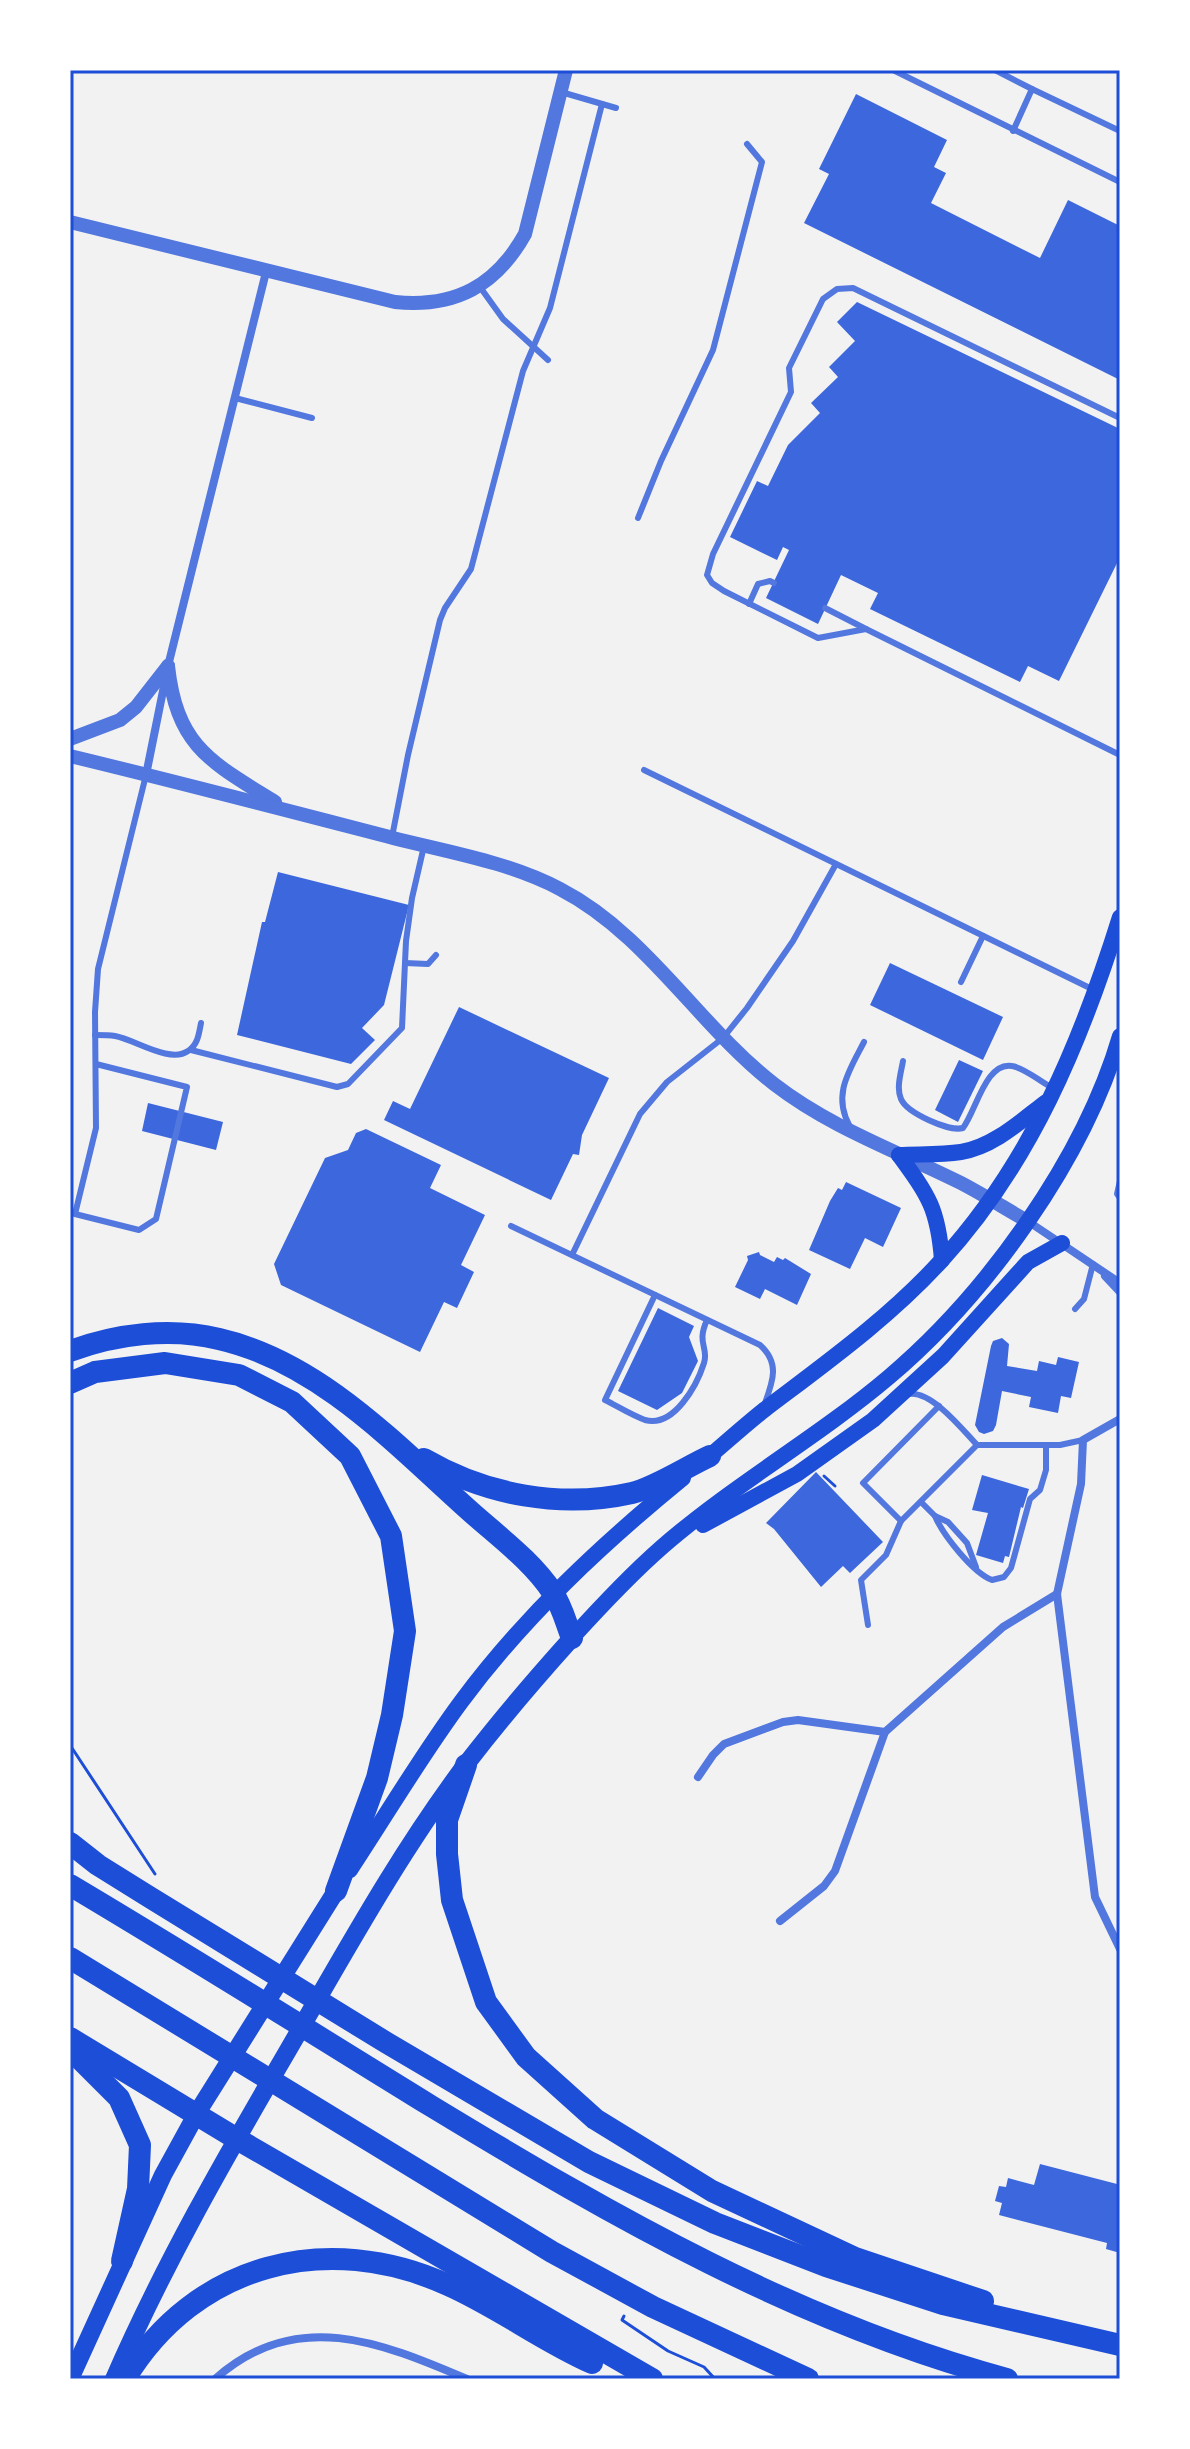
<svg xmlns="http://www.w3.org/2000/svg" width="1190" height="2449" font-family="'IBM Plex Sans',sans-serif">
<rect width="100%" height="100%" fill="#f2f2f2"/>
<g fill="#3d67dc">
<polygon points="856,94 947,140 934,167 946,173 931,203 1040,258 1068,200 1120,226 1120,380 804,223 829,174 819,169"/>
<polygon points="857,302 1120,429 1120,557 1059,681 1028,666 1020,682 870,609 878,593 841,575 818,624 766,598 789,550 783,547 777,560 730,537 757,481 768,486 788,445 820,413 811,403 838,377 829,367 855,341 837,322"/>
<polygon points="278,872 409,905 384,1005 362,1028 375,1040 351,1064 237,1035 262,922 265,922"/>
<polygon points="890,963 1003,1017 983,1060 870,1005"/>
<polygon points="459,1007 609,1078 582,1135 579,1155 573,1154 551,1200 384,1120 393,1101 410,1109"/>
<polygon points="959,1060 983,1071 958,1122 935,1110"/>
<polygon points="148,1103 223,1122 216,1150 142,1131"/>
<polygon points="366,1129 441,1165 430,1188 485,1215 461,1265 474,1272 457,1308 444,1302 420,1352 281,1285 274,1264 325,1158 348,1150 356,1133"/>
<polygon points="846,1182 901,1208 883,1247 865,1238 850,1269 809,1250 830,1201 838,1188 842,1190"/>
<polygon points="759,1252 760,1255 774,1262 777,1257 783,1260 785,1258 811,1274 797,1305 765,1289 760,1299 735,1287 748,1260 747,1256"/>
<polygon points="658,1308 694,1326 689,1337 698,1361 682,1393 657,1410 618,1391"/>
<polygon points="1002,1338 1009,1344 1007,1366 1037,1371 1039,1361 1056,1365 1058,1357 1079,1362 1071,1398 1061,1396 1058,1413 1029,1407 1031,1397 1002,1391 996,1425 993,1431 984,1434 979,1432 975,1425 991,1346 993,1341"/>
<polygon points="816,1472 883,1542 850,1573 843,1566 821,1587 774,1529 766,1523"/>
<polygon points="982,1475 1029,1489 1023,1508 1021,1507 1009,1557 1005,1556 1003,1563 976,1555 988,1513 972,1510"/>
<polygon points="1040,2164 1117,2184 1120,2175 1120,2253 1106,2249 1107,2243 999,2215 1002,2203 995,2201 999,2186 1006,2187 1008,2178 1034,2185"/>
</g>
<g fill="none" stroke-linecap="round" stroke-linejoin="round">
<g stroke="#1d4ed8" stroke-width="3">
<polyline points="824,1476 835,1486"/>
<polyline points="70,1745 155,1874"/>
<polyline points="624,2316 622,2320 668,2351 704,2367 715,2379"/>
</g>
<g stroke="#5277de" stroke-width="6">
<polyline points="893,70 1120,182"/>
<polyline points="995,70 1032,89"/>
<polyline points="561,92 616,108"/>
<polyline points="1013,131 1032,89 1120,131"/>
<polyline points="480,287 503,319 548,360"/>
<polyline points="235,398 312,418"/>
<polyline points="1120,418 853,288 837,289 823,299 789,368 791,392 713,554 707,575 712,583 724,591 818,638 866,629 1120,755"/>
<polyline points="638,518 661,461 713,350 762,162 747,144"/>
<polyline points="749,604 758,584 770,581 774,583"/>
<polyline points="825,608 866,629"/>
<polyline points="644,770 1094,990"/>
<polyline points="392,837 408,755 440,620 445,608 471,569 523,371 550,308 602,104"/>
<polyline points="405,963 428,964 436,955"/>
<polyline points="961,982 983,936"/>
<path d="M95 1035C102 1035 109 1035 115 1036 134 1039 170 1064 188 1051 198 1045 199 1033 201 1023"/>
<polyline points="191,1050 337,1087 348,1084 402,1028 406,941 412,898 424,846"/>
<path d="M903 1061C901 1073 896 1088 901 1099 907 1113 949 1132 963 1128 976 1111 986 1061 1012 1066 1025 1068 1039 1081 1051 1087"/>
<polyline points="96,1064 187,1087 156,1219 139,1230 75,1214 96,1128 95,1012 98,969 146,775"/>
<path d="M850 1127C832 1095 849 1071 864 1042"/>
<polyline points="1120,1181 1117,1194 1120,1198"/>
<path d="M511 1226 760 1345C780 1363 773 1381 765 1403"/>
<polyline points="572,1255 640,1114 667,1082 723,1038 747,1008 793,941 836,864"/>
<path d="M655 1295 605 1400C617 1406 631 1415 645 1420 674 1428 697 1385 704 1363 709 1347 696 1344 707 1320"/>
<polyline points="1075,1309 1084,1299 1093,1264"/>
<path d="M909 1394C932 1391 962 1429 977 1445"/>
<polyline points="939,1406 863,1483 901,1521 977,1445 1060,1445 1083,1440"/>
<polyline points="921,1502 935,1516 948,1522 967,1543 976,1567"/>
<path d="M935 1516C943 1535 973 1573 992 1580L1004 1577 1011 1568 1030 1499 1040 1490 1046 1470V1445"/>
<polyline points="868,1625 861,1580 886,1555 901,1521"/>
</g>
<g stroke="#5277de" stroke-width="8">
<polyline points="146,775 168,666 266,272"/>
<polyline points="1029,1222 1120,1283"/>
<polyline points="1105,1276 1120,1292"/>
<polyline points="1120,1419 1083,1440 1081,1484 1057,1594 1095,1897 1120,1949"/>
<polyline points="698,1777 713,1755 724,1744 783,1722 798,1720 885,1732"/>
<polyline points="780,1921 824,1886 835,1871 885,1732 1003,1627 1057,1594"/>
<path d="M215 2379C296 2307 380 2342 467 2379"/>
</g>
<g stroke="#5277de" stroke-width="14">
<path d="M70 222 395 302C455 308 496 286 525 234L566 70"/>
<path d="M168 666C177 747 211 762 275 802"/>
<polyline points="70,739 120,720 136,707 168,666"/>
<path d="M70 756C178 782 285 810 393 838 448 852 509 862 560 889 647 934 698 1025 774 1084 831 1128 897 1151 961 1183 984 1195 1006 1209 1029 1222"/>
</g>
<g stroke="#1d4ed8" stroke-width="16">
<path d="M899 1155C919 1154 941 1155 961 1152 993 1147 1021 1121 1046 1102"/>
<path d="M899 1155C929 1196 938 1209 942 1260"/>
<path d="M704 1461C724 1444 744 1426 764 1410 826 1363 889 1318 941 1261 1031 1163 1081 1042 1120 917"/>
<polyline points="703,1525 797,1474 873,1420 943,1356 1028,1262 1062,1243"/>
<path d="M572 1638C601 1606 630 1575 662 1547 733 1485 817 1438 889 1377 987 1294 1084 1159 1120 1036"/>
<path d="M350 1870C387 1814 421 1756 461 1702 524 1617 601 1545 683 1478"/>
</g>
<g stroke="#1d4ed8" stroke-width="18">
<polyline points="70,2379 163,2175 197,2113 336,1891"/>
<path d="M114 2379C163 2266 225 2158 287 2052 344 1954 399 1853 467 1763 500 1720 536 1678 572 1638"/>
</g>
<g stroke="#1d4ed8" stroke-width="22">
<path d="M70 1351C116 1334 170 1327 219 1339 320 1362 397 1446 471 1512 499 1537 533 1562 553 1593 562 1606 566 1623 572 1638"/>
<polyline points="70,1383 95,1372 165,1363 239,1375 292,1402 350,1456 391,1536 405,1631 392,1715 377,1778 336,1891"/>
<path d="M424 1459C486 1495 561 1509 632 1493 654 1488 688 1466 710 1456"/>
<polyline points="466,1765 447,1820 447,1854 452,1900 486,2002 526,2057 595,2119 712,2191 855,2258 983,2301"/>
<polyline points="70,1843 98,1865 151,1898 387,2043 589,2162 715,2223 826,2266 943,2304 1120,2345"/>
<path d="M70 1885C191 1957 311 2032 431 2106 614 2217 799 2323 1007 2379"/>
<polyline points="70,1958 552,2252 653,2307 808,2379"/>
<polyline points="70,2038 237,2139 652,2379"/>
<polyline points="71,2050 119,2098 140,2145 138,2189 122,2261"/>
<path d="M125 2379C195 2263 327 2230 448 2285 498 2307 542 2341 592 2363"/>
</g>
</g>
<rect width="1190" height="2449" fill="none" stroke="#ffffff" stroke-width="144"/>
<rect x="72" y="72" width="1046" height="2305" fill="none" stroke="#1d4ed8" stroke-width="3"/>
</svg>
